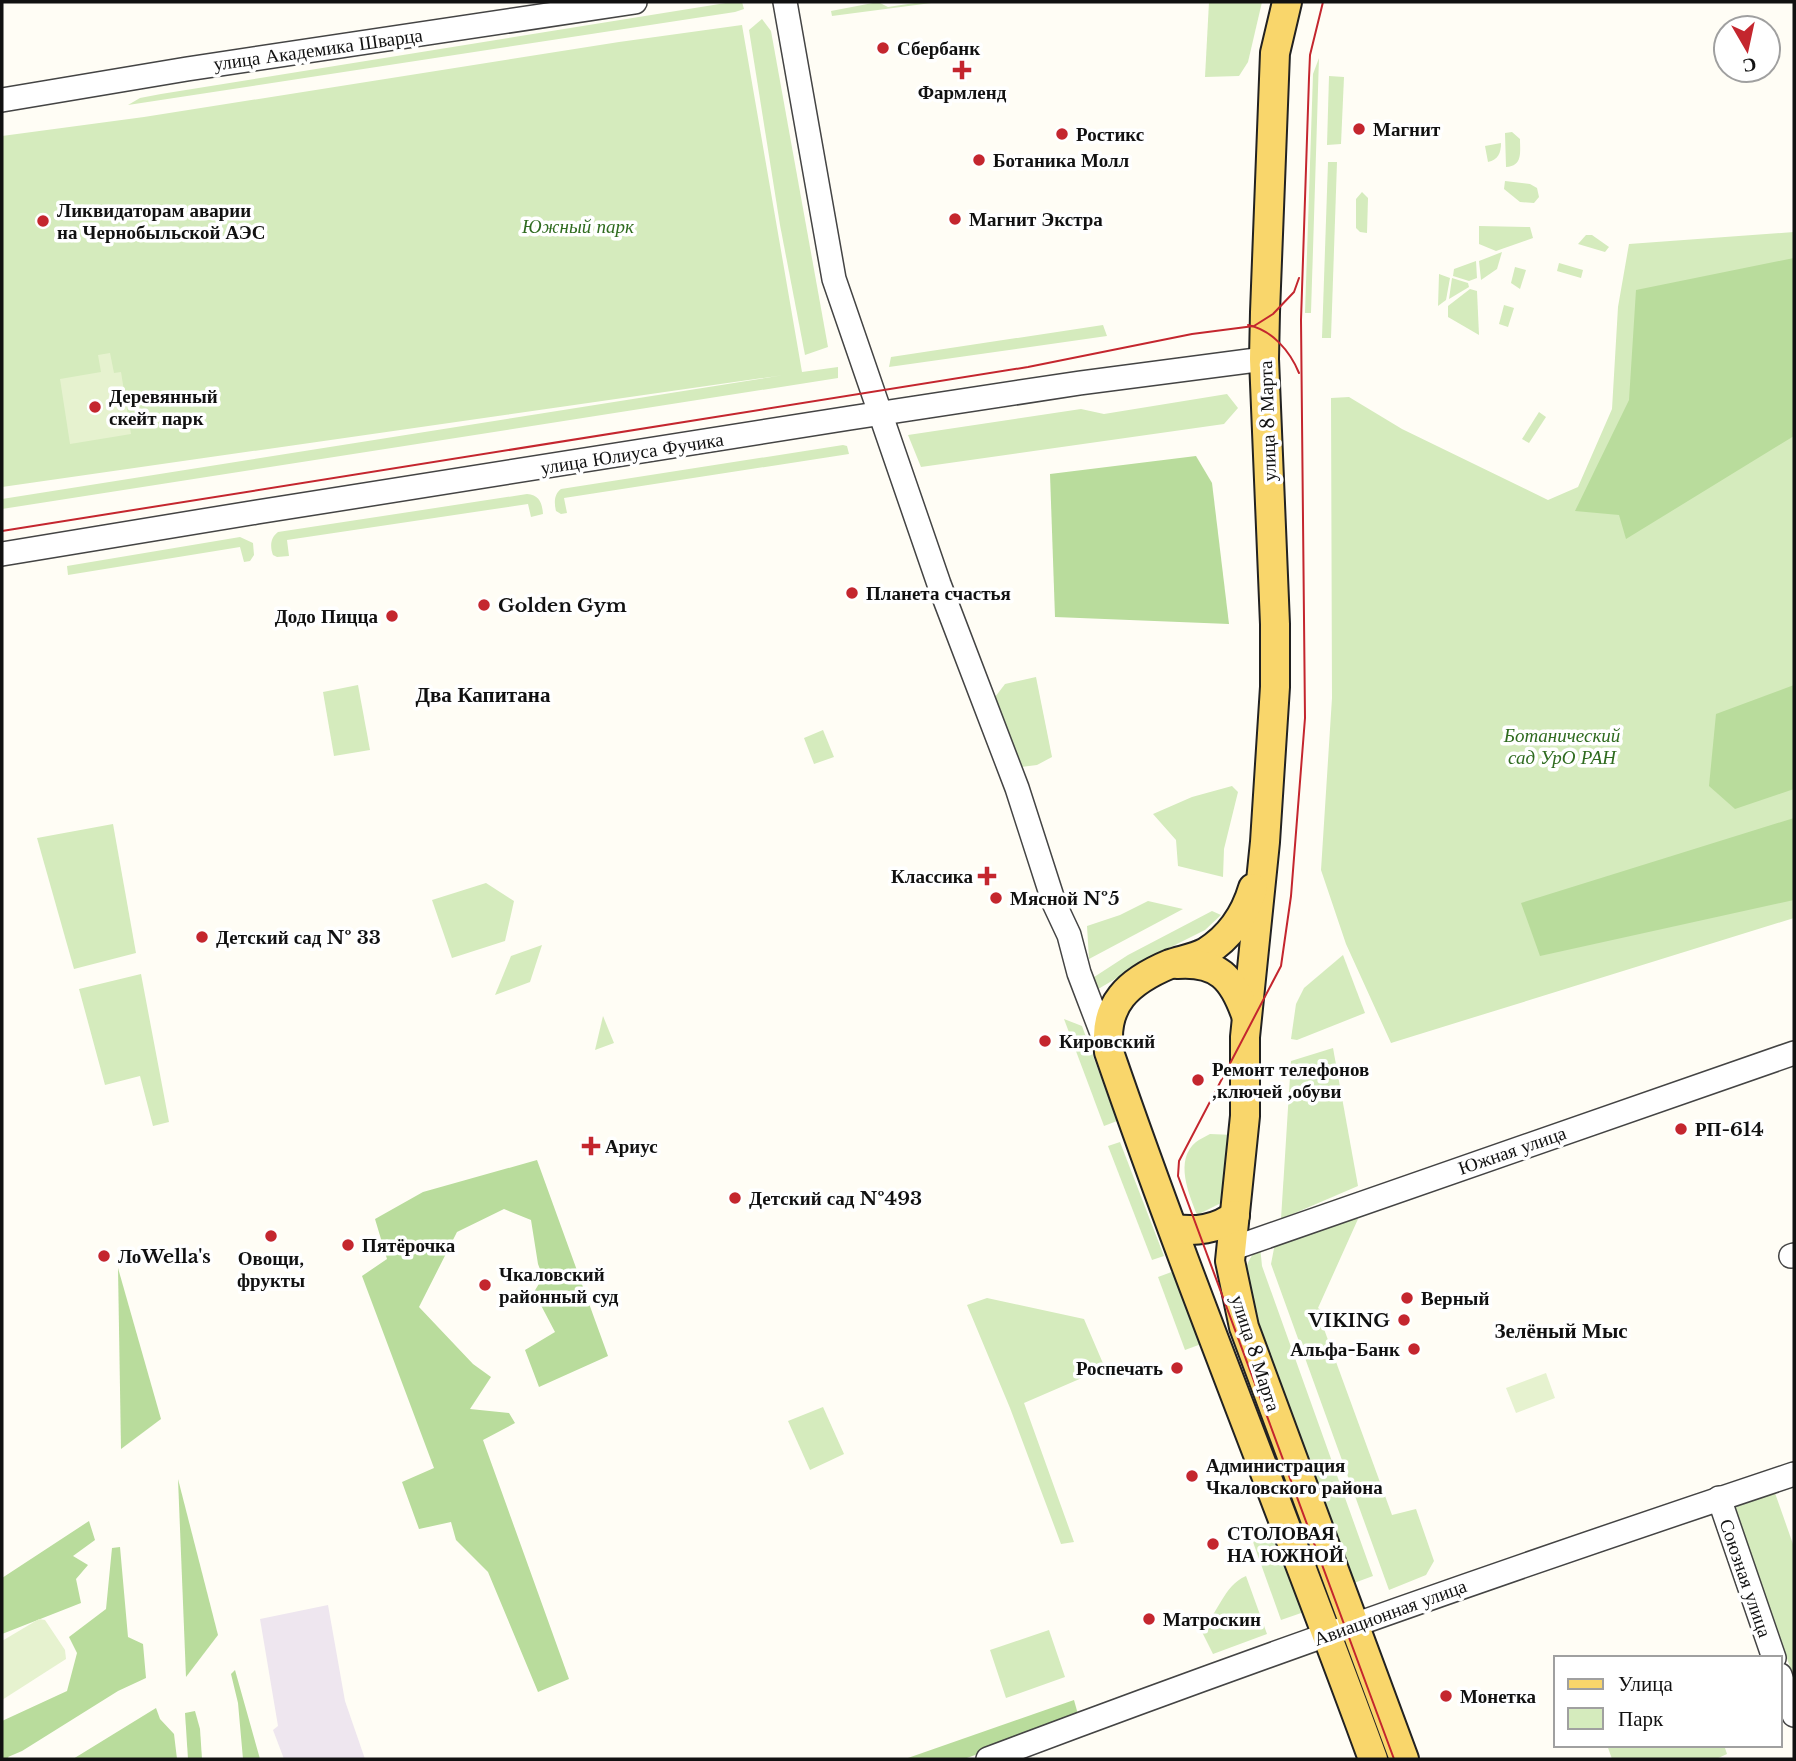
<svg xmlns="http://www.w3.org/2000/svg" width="1796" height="1761" font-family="'Libre Baskerville',serif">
<rect width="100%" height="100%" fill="#fffdf5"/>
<polygon fill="#eee6ef" points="328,1605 345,1701 365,1759 284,1759 273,1730 278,1726 260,1619"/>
<g fill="#d5ebbd">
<polygon points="732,2 742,2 744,9 735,12 128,105 140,98 161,94"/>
<polygon points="878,2 888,7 921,2 939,2 832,16 831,11"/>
<polygon points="1209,2 1262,2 1248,62 1239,76 1205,77"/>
<polygon points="762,19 771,31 828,347 805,355 780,225 749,30"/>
<polygon points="742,25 802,372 838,367 838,378 2,509 2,499 784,375 2,487 2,136 144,117 619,42"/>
<polygon points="1319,58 1311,313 1305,313 1313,74"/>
<polygon points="1329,76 1344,77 1341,144 1327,145"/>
<path d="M1512 132 1520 139C1520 152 1523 166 1506 167L1505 133Z"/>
<path d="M1501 143C1501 153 1498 160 1488 162L1485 146Z"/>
<polygon points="1328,162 1337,162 1331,338 1322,338"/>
<polygon points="1505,181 1530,184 1537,188 1539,197 1534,203 1520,202 1504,189"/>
<polygon points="1362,192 1368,198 1367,233 1360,232 1356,228 1356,199"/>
<polygon points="1479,226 1530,227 1533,238 1496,251 1479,244"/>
<polygon points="1794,232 1794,918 1391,1043 1346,944 1321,870 1332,698 1331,398 1349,397 1402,429 1548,500 1578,487 1612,409 1618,307 1629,244"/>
<polygon points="1586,235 1592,235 1609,247 1605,252 1578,244"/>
<polygon points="1502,252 1497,269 1481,280 1479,261"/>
<polygon points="1476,261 1477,278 1469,281 1453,276 1454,269"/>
<polygon points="1559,263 1583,270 1581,278 1557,271"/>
<polygon points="1515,267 1526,270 1520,289 1511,283"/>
<polygon points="1439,274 1450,278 1446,300 1438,306"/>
<polygon points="1452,278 1468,283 1469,287 1449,299"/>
<polygon points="1470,289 1477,291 1479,335 1448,317 1448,306"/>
<polygon points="1504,305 1514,308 1508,327 1499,324"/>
<polygon points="1103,325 1107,336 889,367 891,357"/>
<polygon points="1227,394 1238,408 1224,424 921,467 908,435 1081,409 1104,414"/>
<polygon points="1539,412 1546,417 1529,443 1522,439"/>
<path d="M843 445 847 446 849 454 564 498 567 513 561 514 556 511C554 503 554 494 561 489Z"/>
<path d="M527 494C539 495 542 502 543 514L531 517 528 504 287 540 289 556 277 557 273 555C270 547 270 538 278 532Z"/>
<polygon points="240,537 253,543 254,555 250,561 244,562 240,547 68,575 67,566"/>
<polygon points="1036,677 1052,757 1037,765 1021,767 1013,758 992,701 1005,684"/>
<polygon points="358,685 370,750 334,756 323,692"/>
<polygon points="823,730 834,757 814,764 804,738"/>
<polygon points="1232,786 1238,792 1224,849 1223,877 1178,866 1176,840 1153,814 1192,797"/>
<polygon points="113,824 136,953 74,969 37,838"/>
<polygon points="486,883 514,901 505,941 452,958 432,900"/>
<polygon points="1148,901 1183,909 1089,959 1087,926 1120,915"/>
<polygon points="1212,911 1221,915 1205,930 1165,950 1093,992 1088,981 1128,955"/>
<polygon points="542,945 530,982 495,995 511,956"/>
<polygon points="1343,955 1365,1013 1297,1040 1291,1039 1296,1004 1304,988"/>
<polygon points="141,974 169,1122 153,1126 140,1076 105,1085 79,989"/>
<polygon points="603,1016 614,1043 595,1050"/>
<polygon points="1064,1019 1082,1026 1117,1121 1104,1126"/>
<polygon points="1333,1048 1358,1186 1281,1219 1291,1061"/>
<path d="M1210 1134 1234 1135 1229 1188 1221 1203 1197 1215C1189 1194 1174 1160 1196 1142 1200 1139 1206 1136 1210 1134Z"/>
<polygon points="1120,1142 1164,1256 1152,1260 1108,1146"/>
<polygon points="1351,1214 1358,1219 1318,1308 1333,1320 1324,1329 1392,1515 1416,1509 1434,1561 1426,1575 1389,1590 1271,1264 1276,1238"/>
<path d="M1260 1246 1262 1266 1373 1576 1354 1583 1247 1295C1242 1275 1245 1261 1260 1246Z"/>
<polygon points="1177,1270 1204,1343 1185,1350 1158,1277"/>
<polygon points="987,1298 1084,1319 1105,1368 1024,1403 1074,1542 1061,1544 1010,1408 967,1305"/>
<polygon points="823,1407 844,1454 810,1470 788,1421"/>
<polygon points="1775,1493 1794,1547 1794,1678 1733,1508"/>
<polygon points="1262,1524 1271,1526 1304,1612 1281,1620 1248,1528"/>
<path d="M1246 1576 1267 1634 1213 1654 1201 1630C1219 1613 1223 1586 1246 1576Z"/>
<polygon points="1049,1630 1065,1677 1006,1698 990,1650"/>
<polygon points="1607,1745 1724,1745 1727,1754 1716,1759 1612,1759"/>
</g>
<g fill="#b9dc9c">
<polygon points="1794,258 1794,436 1626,539 1619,515 1575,511 1629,400 1636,290"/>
<polygon points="1196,456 1212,483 1229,624 1055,617 1050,474"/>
<polygon points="1794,685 1794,789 1735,809 1709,786 1716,714"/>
<polygon points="1794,818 1794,900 1540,956 1521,903"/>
<polygon points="537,1160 608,1356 539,1387 525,1350 555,1332 534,1292 543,1277 538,1264 531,1220 504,1209 457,1232 419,1307 473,1364 491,1377 470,1409 509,1413 515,1423 483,1440 569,1679 538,1692 488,1572 456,1540 451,1522 419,1529 402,1482 434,1468 362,1276 387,1259 375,1219 423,1192"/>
<polygon points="118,1268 161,1419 121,1449"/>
<polygon points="178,1479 218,1635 186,1677"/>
<polygon points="89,1521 95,1540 73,1556 88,1565 76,1579 81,1603 2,1634 2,1578"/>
<polygon points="120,1547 128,1637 143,1644 146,1678 118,1691 22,1751 8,1757 9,1759 2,1759 2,1721 67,1691 77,1653 69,1637 106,1609 112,1548"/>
<polygon points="235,1670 260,1759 243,1759 238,1703 231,1674"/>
<polygon points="1074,1700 1079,1718 964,1759 905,1759"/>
<polygon points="156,1708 160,1719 174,1734 177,1759 73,1759"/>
<polygon points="195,1711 200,1729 202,1759 188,1759 185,1713"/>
</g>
<g fill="#e6f2cf">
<polygon points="110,353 114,373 121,372 131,434 70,444 60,379 101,372 98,355"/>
<polygon points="1546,1373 1555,1398 1516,1413 1506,1388"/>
<polygon points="39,1619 45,1620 65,1650 66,1659 2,1700 2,1641"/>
</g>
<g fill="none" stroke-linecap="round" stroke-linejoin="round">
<g stroke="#444" stroke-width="26">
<g id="minor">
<polyline points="785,2 834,279 939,584 1017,788 1054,903 1069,935 1079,973 1108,1049"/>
<polyline points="2,100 187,69 635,2"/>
<polyline points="2,554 257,512 850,418 1080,383 1264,359"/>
<polyline points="1231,1249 1794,1053"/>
<polyline points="1791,1256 1794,1255"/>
<polyline points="1719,1498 1774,1658"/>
<polyline points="1780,1675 1794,1715"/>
<path d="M988 1759C1255 1658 1524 1564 1794 1474"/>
</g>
</g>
<g stroke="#222" stroke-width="32">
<g id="major">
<polyline points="1287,2 1275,53 1265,312 1264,359 1275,624 1275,687 1265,842 1245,1037 1245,1116 1230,1261 1244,1327 1404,1759"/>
<path d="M1253 888C1245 915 1230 937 1206 952 1195 958 1182 960 1170 964 1129 981 1102 1004 1109 1052 1191 1290 1287 1523 1373 1759"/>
<path d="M1177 964C1218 961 1233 978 1246 1015"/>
<path d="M1173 1228C1193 1233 1219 1229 1235 1215"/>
</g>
</g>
<use href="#minor" stroke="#fff" stroke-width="23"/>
<use href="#major" stroke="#f9d66b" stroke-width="28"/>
<g stroke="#c4262e" stroke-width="2">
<polyline points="1323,2 1310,55 1309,78 1301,320 1305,718 1291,896 1281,966 1179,1161 1178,1176 1394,1759"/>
<path d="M1248 325C1272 330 1290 351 1299 373"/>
<polyline points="2,531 1028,367 1192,334 1254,326 1273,314 1294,292 1299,278"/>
</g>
</g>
<g fill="#c4262e" stroke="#fff" stroke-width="2.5">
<circle cx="883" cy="48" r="7"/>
<path d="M958.5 59.5h7v7h7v7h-7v7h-7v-7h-7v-7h7z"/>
<circle cx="1359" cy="129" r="7"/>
<circle cx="1062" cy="134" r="7"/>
<circle cx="979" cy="160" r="7"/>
<circle cx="955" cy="219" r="7"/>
<circle cx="43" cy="221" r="7"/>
<circle cx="95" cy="407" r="7"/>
<circle cx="852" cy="593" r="7"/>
<circle cx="484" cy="605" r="7"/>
<circle cx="392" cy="616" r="7"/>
<path d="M983.5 865.5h7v7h7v7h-7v7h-7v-7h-7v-7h7z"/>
<circle cx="996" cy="898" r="7"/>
<circle cx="202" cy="937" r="7"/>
<circle cx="1045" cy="1041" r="7"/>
<circle cx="1198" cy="1080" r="7"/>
<circle cx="1681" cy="1129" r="7"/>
<path d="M587.5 1135.5h7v7h7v7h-7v7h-7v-7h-7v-7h7z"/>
<circle cx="735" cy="1198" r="7"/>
<circle cx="271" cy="1236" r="7"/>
<circle cx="348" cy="1245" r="7"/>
<circle cx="104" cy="1256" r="7"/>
<circle cx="485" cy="1285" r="7"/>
<circle cx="1407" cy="1298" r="7"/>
<circle cx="1404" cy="1320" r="7"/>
<circle cx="1414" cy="1349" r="7"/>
<circle cx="1177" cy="1368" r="7"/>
<circle cx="1192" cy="1476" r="7"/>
<circle cx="1213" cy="1544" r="7"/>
<circle cx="1149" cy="1619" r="7"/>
<circle cx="1446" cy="1696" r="7"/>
</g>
<g text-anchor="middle" stroke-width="7" stroke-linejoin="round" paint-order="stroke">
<g font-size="19" font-weight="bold" fill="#111" stroke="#fff" text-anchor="start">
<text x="897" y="55">Сбербанк</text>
<text x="962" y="99" text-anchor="middle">Фармленд</text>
<text x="1373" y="136">Магнит</text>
<text x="1076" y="141">Ростикс</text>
<text x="993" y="167">Ботаника Молл</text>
<text x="57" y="217">Ликвидаторам аварии<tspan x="57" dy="22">на Чернобыльской АЭС</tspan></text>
<text x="969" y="226">Магнит Экстра</text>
<text x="109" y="403">Деревянный<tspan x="109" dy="22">скейт парк</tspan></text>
<text x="866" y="600">Планета счастья</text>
<text x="498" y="612">Golden Gym</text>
<text x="378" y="623" text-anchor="end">Додо Пицца</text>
<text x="973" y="883" text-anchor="end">Классика</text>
<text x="1010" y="905">Мясной №5</text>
<text x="216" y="944">Детский сад № 33</text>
<text x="1059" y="1048">Кировский</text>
<text x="1212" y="1076">Ремонт телефонов<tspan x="1212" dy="22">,ключей ,обуви</tspan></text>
<text x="1695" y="1136">РП-614</text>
<text x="605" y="1153">Ариус</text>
<text x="749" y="1205">Детский сад №493</text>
<text x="362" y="1252">Пятёрочка</text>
<text x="118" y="1263">ЛоWella's</text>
<text x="271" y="1265" text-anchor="middle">Овощи,<tspan x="271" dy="22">фрукты</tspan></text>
<text x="499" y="1281">Чкаловский<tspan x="499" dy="22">районный суд</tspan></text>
<text x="1421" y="1305">Верный</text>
<text x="1390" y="1327" text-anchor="end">VIKING</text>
<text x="1400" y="1356" text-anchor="end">Альфа-Банк</text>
<text x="1163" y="1375" text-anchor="end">Роспечать</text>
<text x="1206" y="1472">Администрация<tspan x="1206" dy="22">Чкаловского района</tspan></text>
<text x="1227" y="1540">СТОЛОВАЯ<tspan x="1227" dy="22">НА ЮЖНОЙ</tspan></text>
<text x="1163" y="1626">Матроскин</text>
<text x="1460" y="1703">Монетка</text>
</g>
<g font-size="19" fill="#111" stroke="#fff">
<text transform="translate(318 49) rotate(-8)" y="7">улица Академика Шварца</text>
<text transform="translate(1267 421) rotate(-92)" y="7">улица 8 Марта</text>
<text transform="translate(632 453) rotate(-9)" y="7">улица Юлиуса Фучика</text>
<text transform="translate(1512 1150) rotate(-19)" y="7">Южная улица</text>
<text transform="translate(1256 1353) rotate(72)" y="7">улица 8 Марта</text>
<text transform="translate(1746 1578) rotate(71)" y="7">Союзная улица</text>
<text transform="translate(1390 1612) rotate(-20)" y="7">Авиационная улица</text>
</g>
<g font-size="19" font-style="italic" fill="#2f6b1f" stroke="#fff">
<text x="578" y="233">Южный парк</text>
<text x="1562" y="742">Ботанический<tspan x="1562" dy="22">сад УрО РАН</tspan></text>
</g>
<g font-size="21" font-weight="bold" fill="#111" stroke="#fff">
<text x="483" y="702">Два Капитана</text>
<text x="1561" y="1338">Зелёный Мыс</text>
</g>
</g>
<rect width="1796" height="1761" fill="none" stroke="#111111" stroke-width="7"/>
<rect x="1554" y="1656" width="228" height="91" fill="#ffffff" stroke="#a0a0a0" stroke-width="2"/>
<rect x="1568" y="1679" width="35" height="10" fill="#f9d66b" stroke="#a0a0a0" stroke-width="2"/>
<text x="1618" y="1691" font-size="21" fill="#111111">Улица</text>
<rect x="1568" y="1708" width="35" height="21" fill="#d5ebbd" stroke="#a0a0a0" stroke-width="2"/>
<text x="1618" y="1726" font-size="21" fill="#111111">Парк</text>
<g transform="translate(1747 49) rotate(171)"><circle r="33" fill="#ffffff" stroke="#a0a0a0" stroke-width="2"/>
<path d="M0-5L12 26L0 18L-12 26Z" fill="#c4262e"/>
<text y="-10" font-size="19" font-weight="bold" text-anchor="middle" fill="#111111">С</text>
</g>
</svg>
